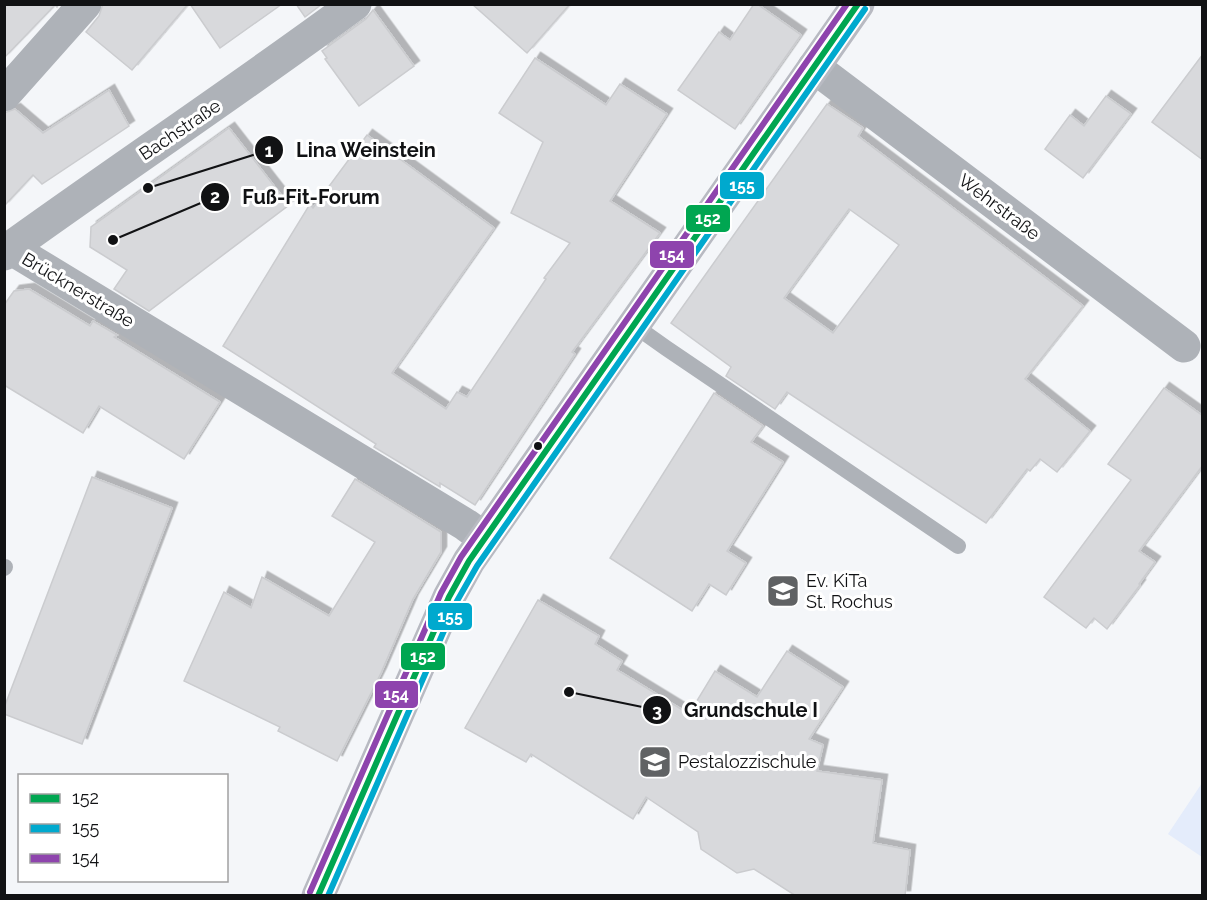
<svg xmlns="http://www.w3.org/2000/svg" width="1207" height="900" font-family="Raleway,sans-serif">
<defs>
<filter id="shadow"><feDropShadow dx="5.5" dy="-5.5" stdDeviation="0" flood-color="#0004"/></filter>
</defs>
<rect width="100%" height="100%" fill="#f4f6f9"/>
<polygon fill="#e4ecfb" points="1202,783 1202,857 1168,834"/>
<g fill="#d8d9dc" stroke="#cbcccf" stroke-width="1.5" fill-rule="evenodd" filter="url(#shadow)">
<polygon points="4,4 59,4 57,7 55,5 4,58"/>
<polygon points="103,4 188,4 132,70 86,32 99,16"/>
<polygon points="190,4 282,4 220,48"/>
<polygon points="296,4 322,4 305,17"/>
<polygon points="472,4 570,4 527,53"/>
<polygon points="754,4 757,4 801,35 735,129 678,90 719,32 730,40"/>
<polygon points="373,10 414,66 359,106 325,59 327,58 322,51 366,19"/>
<polygon points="1203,54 1203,160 1152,122"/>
<polygon points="535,58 606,105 620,84 667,114 610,201 660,233 572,352 575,354 475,505 440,483 440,487 374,447 376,444 223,346 310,204 313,208 367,135 494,228 392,373 446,409 457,392 467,397 546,279 544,278 570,243 511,213 543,142 499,113"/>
<polygon points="109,90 129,126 42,184 33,175 4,206 4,113 15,109 43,133"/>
<polygon points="1106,96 1131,114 1083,178 1045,149 1070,115 1084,126"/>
<path d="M827 104 863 128 858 136 1083 306 1025 379 1090 431 1057 472 1040 459 1030 471 1027 469 986 523 787 392 775 409 726 376 731 367 671 323ZM849 209 899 245 833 333 784 298Z"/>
<polygon points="229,128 289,205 149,311 114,289 127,270 90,247 91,227"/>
<polygon points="29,289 90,326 93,321 117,335 114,337 220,402 184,459 99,406 83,433 4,385 4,305 14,291"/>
<polygon points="1164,388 1203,416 1203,465 1139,551 1155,562 1139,584 1140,585 1107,629 1094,618 1086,628 1044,597 1131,480 1108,464"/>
<polygon points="714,393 763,426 751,442 783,462 727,551 746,563 726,595 709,584 692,611 610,558"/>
<polygon points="92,477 172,508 82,744 4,714 4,708"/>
<polygon points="355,479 441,532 441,552 413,599 381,673 337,761 278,731 280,727 184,681 224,592 251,608 262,577 329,616 375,542 332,516"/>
<polygon points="538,600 599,636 595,644 622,661 617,670 689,714 715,671 757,697 787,651 843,687 809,739 823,745 817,771 882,780 873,843 910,850 905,896 796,896 754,869 737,873 701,849 698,832 646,797 633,819 531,754 526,762 465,728"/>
</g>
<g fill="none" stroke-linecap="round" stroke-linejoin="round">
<g stroke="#aeb2b8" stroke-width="16">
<polyline points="635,326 666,348 958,546"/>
<polyline points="4,568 5,567"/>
</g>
<g stroke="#aeb2b8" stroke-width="33">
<polyline points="814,67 1184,346"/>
<polyline points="4,95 85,4"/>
<polyline points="10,248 466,525 484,538"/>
<path d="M4 254 10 248C124 166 241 88 355 4"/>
</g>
<polyline stroke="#b8bac2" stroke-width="33" points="318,896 449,597 469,561 858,4"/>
<g stroke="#fff" stroke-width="10">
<polyline id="bus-1" points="318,896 449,597 469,561 858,4"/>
</g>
<g stroke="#fff" stroke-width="10">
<polyline id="bus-2" points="328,896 457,601 477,566 865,9"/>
</g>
<g stroke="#fff" stroke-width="10">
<polyline id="bus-3" points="310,892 441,593 461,557 847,4"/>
</g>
<use href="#bus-1" stroke="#00a651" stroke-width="6"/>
<use href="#bus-2" stroke="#00a9ce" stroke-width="6"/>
<use href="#bus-3" stroke="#8e44ad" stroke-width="6"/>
</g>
<defs>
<g id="school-square" transform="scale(1.725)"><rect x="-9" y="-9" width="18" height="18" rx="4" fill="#606264" stroke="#fff"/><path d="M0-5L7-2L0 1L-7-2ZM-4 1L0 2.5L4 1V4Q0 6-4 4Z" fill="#fff"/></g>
</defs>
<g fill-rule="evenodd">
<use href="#school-square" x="783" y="591"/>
<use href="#school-square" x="655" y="762"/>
</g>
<circle fill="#111214" stroke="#fff" stroke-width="2" cx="538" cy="446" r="5"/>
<g text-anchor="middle" stroke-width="6" stroke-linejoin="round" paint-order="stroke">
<g font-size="18" fill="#111214" stroke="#fff">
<text transform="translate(180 130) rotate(-34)" y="6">Bachstraße</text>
<text transform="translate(999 207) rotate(37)" y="6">Wehrstraße</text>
<text transform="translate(78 290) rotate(31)" y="6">Brücknerstraße</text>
</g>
<g font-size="18" fill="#111214" stroke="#fff" text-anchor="start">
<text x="806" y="587">Ev. KiTa<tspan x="806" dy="21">St. Rochus</tspan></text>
<text x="678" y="768">Pestalozzischule</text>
</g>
</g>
<path fill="none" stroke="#111214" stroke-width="2" d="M148 188L269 150M113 240L215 197M569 692L657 710"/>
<g fill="#111214" stroke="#fff" stroke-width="2">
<circle cx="148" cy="188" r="6"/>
<circle cx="113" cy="240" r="6"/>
<circle cx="569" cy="692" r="6"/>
<circle cx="269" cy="150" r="15"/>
<circle cx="215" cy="197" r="15"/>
<circle cx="657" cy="710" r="15"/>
</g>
<g font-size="18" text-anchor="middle" font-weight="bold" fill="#fff">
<text x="269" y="157">1</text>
<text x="215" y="203">2</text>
<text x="657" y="717">3</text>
</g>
<g font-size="20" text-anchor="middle" font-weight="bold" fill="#111214" stroke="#fff" stroke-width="6" stroke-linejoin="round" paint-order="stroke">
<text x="366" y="157">Lina Weinstein</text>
<text x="311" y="204">Fuß-Fit-Forum</text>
<text x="751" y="717">Grundschule I</text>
</g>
<g stroke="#fff" stroke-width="2">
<rect x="719" y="171" width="46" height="29" rx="6" fill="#00a9ce"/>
<rect x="685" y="204" width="46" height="29" rx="6" fill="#00a651"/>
<rect x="649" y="240" width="46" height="29" rx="6" fill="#8e44ad"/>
<rect x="427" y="602" width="46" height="29" rx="6" fill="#00a9ce"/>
<rect x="400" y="642" width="46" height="29" rx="6" fill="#00a651"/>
<rect x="374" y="680" width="45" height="29" rx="6" fill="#8e44ad"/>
</g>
<g font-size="16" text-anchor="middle" font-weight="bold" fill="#fff">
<text x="742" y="191">155</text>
<text x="708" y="224">152</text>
<text x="672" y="260">154</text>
<text x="450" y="622">155</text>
<text x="423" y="662">152</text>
<text x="396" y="700">154</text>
</g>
<rect width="1207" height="900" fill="none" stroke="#111214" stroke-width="12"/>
<rect x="18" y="774" width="210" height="108" fill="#ffffff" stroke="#a0a0a1" stroke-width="1.5"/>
<rect x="30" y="794" width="30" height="9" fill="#00a651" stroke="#a0a0a1" stroke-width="1.5"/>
<text x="72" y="804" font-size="18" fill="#111214">152</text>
<rect x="30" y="824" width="30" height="9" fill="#00a9ce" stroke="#a0a0a1" stroke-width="1.5"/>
<text x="72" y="834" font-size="18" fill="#111214">155</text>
<rect x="30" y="854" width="30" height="9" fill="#8e44ad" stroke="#a0a0a1" stroke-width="1.5"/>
<text x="72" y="864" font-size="18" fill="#111214">154</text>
</svg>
